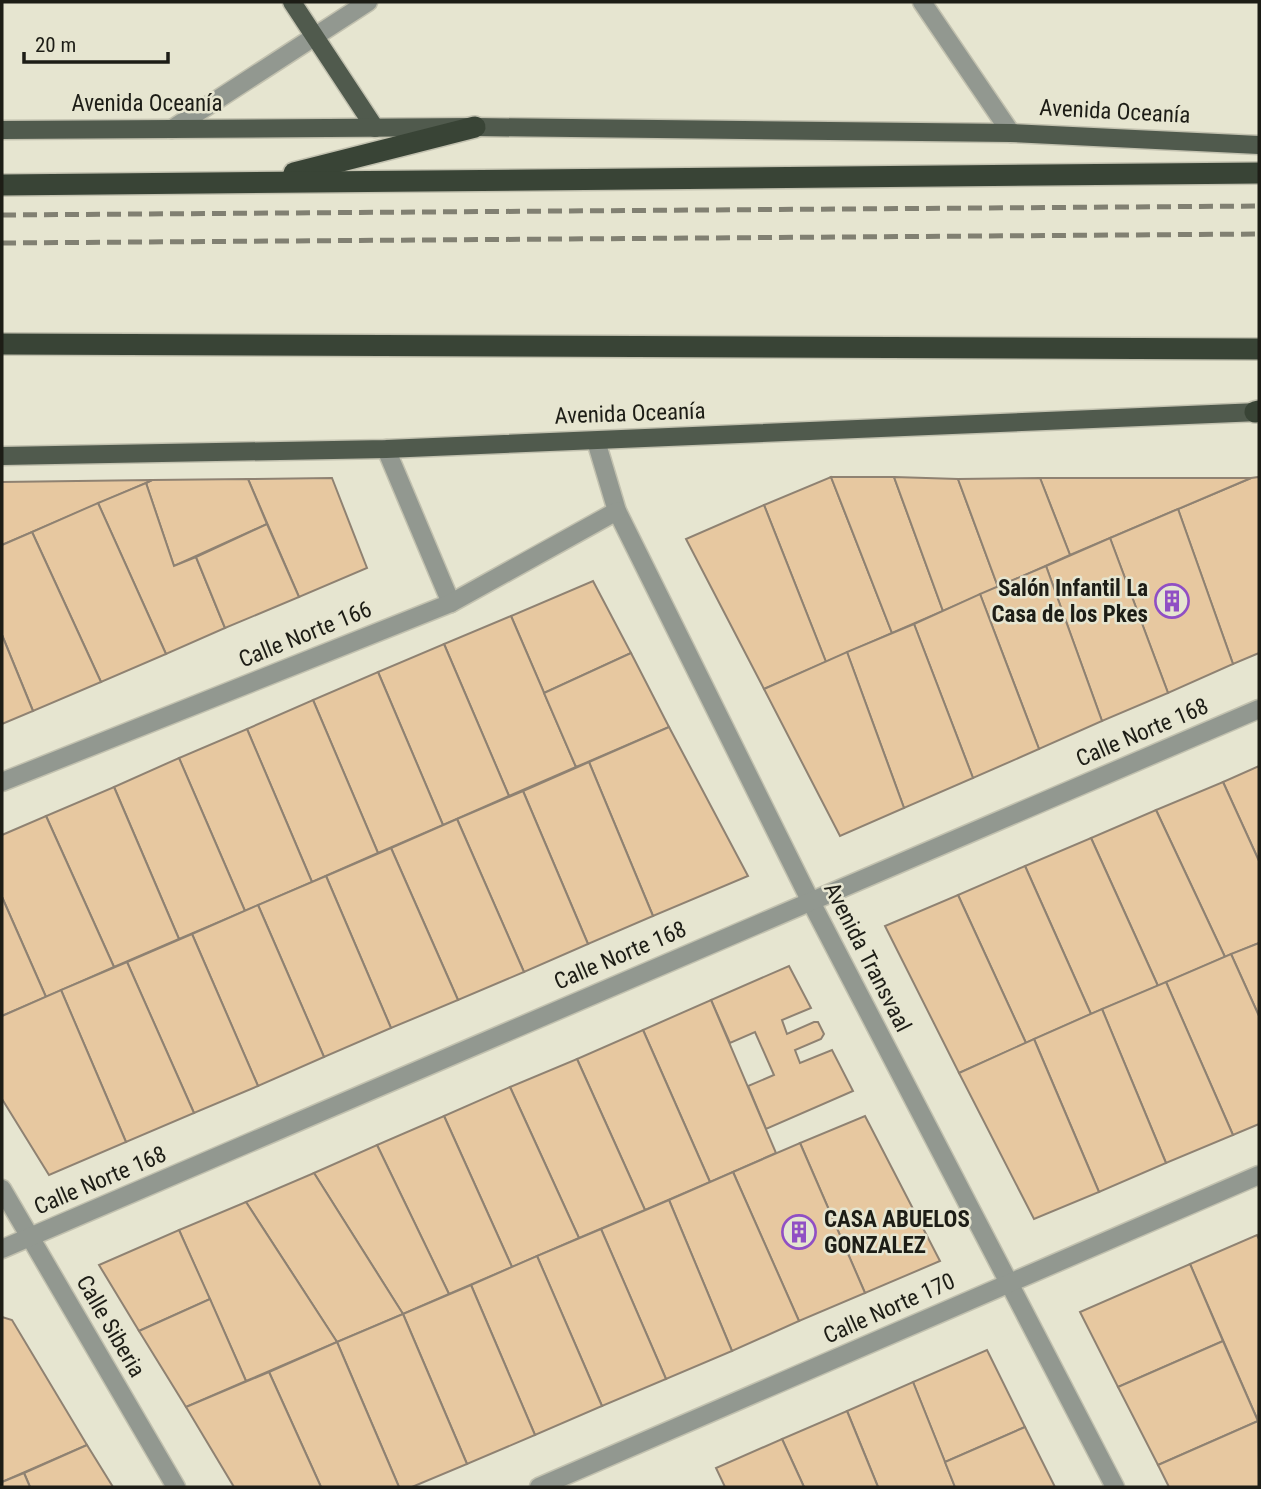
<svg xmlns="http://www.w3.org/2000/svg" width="1261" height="1489" font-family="'Roboto Condensed',sans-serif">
<rect width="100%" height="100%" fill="#e6e5d0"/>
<g fill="#e7c8a0" stroke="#8f8272" stroke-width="2">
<polygon points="831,477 892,633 826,662 764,505"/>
<polygon points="831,477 894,477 943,611 892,633"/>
<polygon points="894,477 958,479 998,587 943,611"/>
<polygon points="1259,477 1259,653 1233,664 1178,509 1251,478"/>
<polygon points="332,478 367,568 299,597 248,479"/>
<polygon points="1040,478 1251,478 1070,555"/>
<polygon points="1040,478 1070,555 998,587 958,479"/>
<polygon points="248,479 267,524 174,566 146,483 152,480"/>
<polygon points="152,480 146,483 2,545 2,482"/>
<polygon points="146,483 174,566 196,557 225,628 166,654 98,503"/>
<polygon points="98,503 166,654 101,682 32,532"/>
<polygon points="764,505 826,662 764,689 686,539"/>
<polygon points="1178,509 1233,664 1168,693 1110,538"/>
<polygon points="267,524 299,597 225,628 196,557"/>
<polygon points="32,532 101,682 33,711 2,635 2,545"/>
<polygon points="1110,538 1168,693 1102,721 1046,566"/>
<polygon points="1046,566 1102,721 1039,749 980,594"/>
<polygon points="593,581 631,653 544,693 511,616"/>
<polygon points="980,594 1039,749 973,778 914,624"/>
<polygon points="511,616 576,767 509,796 444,644"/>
<polygon points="914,624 973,778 904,808 847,652"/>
<polygon points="2,635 33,711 2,724"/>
<polygon points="444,644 509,796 443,825 378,672"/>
<polygon points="847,652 904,808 840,836 764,689"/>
<polygon points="631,653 669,727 576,767 544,693"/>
<polygon points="378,672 443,825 378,853 313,700"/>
<polygon points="313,700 378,853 312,882 247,729"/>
<polygon points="669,727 748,876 653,916 589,762"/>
<polygon points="247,729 312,882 245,911 179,758"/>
<polygon points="179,758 245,911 179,939 114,787"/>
<polygon points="589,762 653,916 588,944 523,791"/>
<polygon points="1259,766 1259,861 1223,782"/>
<polygon points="1223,782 1259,861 1259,943 1225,957 1156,810"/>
<polygon points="114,787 179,939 114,967 46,816"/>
<polygon points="523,791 588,944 524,972 457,819"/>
<polygon points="1156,810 1225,957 1158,986 1091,838"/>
<polygon points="46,816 114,967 46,997 2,897 2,835"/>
<polygon points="457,819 524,972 458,1000 391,848"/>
<polygon points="1091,838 1158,986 1091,1014 1025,866"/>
<polygon points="391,848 458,1000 391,1028 326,876"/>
<polygon points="1025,866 1091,1014 1026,1043 958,895"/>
<polygon points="326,876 391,1028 324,1057 258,905"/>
<polygon points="958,895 1026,1043 959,1073 885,926"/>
<polygon points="2,897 46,997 2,1016"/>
<polygon points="258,905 324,1057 258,1086 192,934"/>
<polygon points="192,934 258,1086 194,1113 127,962"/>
<polygon points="1259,943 1259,1016 1231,954"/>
<polygon points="1231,954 1259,1016 1259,1124 1233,1135 1166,982"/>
<polygon points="127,962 194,1113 126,1142 61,990"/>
<polygon points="789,966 811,1008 782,1020 787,1034 814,1022 818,1022 824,1034 821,1039 795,1050 800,1063 832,1050 853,1091 766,1129 748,1086 774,1075 755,1032 730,1043 711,1000"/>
<polygon points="1166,982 1233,1135 1166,1163 1102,1009"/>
<polygon points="61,990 126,1142 49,1175 2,1099 2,1016"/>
<polygon points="711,1000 776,1153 710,1182 643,1030"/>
<polygon points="1102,1009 1166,1163 1099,1192 1034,1039"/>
<polygon points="643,1030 710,1182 645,1210 577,1059"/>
<polygon points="1034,1039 1099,1192 1034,1219 959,1073"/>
<polygon points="577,1059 645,1210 579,1238 510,1087"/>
<polygon points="510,1087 579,1238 512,1267 444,1116"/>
<polygon points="444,1116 512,1267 449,1294 377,1145"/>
<polygon points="865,1116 940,1261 865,1293 800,1143"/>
<polygon points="800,1143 865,1293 799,1321 733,1172"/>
<polygon points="377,1145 449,1294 403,1314 314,1173"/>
<polygon points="733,1172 799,1321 732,1351 669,1200"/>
<polygon points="314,1173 403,1314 337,1342 246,1202"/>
<polygon points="669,1200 732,1351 666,1379 601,1229"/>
<polygon points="246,1202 337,1342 246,1381 179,1230"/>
<polygon points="601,1229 666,1379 602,1406 537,1256"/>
<polygon points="179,1230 210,1299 139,1331 99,1265"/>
<polygon points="1257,1235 1259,1239 1258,1421 1190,1264"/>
<polygon points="537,1256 602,1406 535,1435 471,1285"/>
<polygon points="1190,1264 1223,1341 1118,1387 1080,1312"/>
<polygon points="471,1285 535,1435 467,1464 403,1314"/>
<polygon points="210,1299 246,1381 186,1407 139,1331"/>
<polygon points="403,1314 467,1464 412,1487 399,1487 337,1342"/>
<polygon points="2,1317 12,1320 87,1445 2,1482"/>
<polygon points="1223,1341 1258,1421 1158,1465 1118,1387"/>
<polygon points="337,1342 399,1487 321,1487 269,1372"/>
<polygon points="987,1350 1025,1427 945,1462 913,1382"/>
<polygon points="269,1372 321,1487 234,1487 186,1407"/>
<polygon points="913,1382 955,1487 878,1487 847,1411"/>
<polygon points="847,1411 878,1487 804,1487 782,1439"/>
<polygon points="1258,1421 1259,1487 1169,1487 1158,1465"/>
<polygon points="1025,1427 1055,1487 955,1487 945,1462"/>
<polygon points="782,1439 804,1487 725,1487 716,1468"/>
<polygon points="87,1445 113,1487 30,1487 24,1473"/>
<polygon points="24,1473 30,1487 2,1487 2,1482"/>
</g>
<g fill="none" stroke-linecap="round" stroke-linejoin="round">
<g stroke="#c2c1af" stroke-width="21">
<g id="minor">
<polyline points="922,2 1011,133"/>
<polyline points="172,129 368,2"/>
<polyline points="596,441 617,511 810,900 1115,1487"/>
<polyline points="386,449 451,603"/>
<polyline points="2,782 451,603 617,511"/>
<polyline points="2,1189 176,1487"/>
<polyline points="2,1249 1259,709"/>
<polyline points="539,1487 1259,1175"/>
</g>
</g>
<g stroke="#c2c1af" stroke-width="21">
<g id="major">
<polyline points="292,2 375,128"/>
<polyline points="2,130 475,127 1011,133 1259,145"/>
<polyline points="2,456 386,449 1259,412"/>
</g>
</g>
<g stroke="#c2c1af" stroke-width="24">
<g id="highway">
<polyline points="294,173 475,127"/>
<polyline points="2,185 1259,173"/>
<polyline points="2,344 1259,349"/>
<polyline points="1255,412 1259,411"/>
</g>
</g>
<use href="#minor" stroke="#929890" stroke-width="18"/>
<use href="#major" stroke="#505a4d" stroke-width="18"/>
<use href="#highway" stroke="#394436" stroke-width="21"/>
<g stroke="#818072" stroke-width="5" stroke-dasharray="14 7" stroke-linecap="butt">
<polyline points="2,215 1259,206"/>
<polyline points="2,243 1259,234"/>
</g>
</g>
<defs>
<g id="building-ring" transform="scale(1.75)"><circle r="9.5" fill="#e6e5d0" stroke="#904fc4" stroke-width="1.5"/><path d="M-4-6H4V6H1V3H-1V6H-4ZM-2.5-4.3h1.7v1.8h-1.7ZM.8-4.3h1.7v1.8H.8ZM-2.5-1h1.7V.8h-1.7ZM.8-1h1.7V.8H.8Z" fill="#904fc4"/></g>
</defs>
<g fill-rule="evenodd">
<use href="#building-ring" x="1172" y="601"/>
<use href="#building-ring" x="799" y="1232"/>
</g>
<g text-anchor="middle" stroke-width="5" stroke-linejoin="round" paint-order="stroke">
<g font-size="23" fill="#1d1d16" stroke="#e6e5d0">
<text x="147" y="111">Avenida Oceanía</text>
<text transform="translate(1115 111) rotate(3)" y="8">Avenida Oceanía</text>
<text transform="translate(630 413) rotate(-2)" y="8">Avenida Oceanía</text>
<text transform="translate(305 634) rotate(-22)" y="8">Calle Norte 166</text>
<text transform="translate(1142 732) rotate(-23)" y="8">Calle Norte 168</text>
<text transform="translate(620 955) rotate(-23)" y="8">Calle Norte 168</text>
<text transform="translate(868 957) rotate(63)" y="8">Avenida Transvaal</text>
<text transform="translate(100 1180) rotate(-23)" y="8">Calle Norte 168</text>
<text transform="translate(889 1308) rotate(-24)" y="8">Calle Norte 170</text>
<text transform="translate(111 1326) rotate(60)" y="8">Calle Siberia</text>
</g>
<g font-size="23" font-weight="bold" fill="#1d1d16" stroke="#e6e5d0" text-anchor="end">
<text x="1148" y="596">Salón Infantil La<tspan x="1148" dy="26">Casa de los Pkes</tspan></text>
<text x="824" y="1227" text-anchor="start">CASA ABUELOS<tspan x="824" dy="26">GONZALEZ</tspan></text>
</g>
</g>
<rect width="1261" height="1489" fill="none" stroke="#1d1d16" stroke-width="7"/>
<path d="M24 52v10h144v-10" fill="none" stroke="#1d1d16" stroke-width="3.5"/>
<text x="35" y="52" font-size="21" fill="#1d1d16" stroke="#e6e5d0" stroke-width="5" paint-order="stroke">20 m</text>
</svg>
